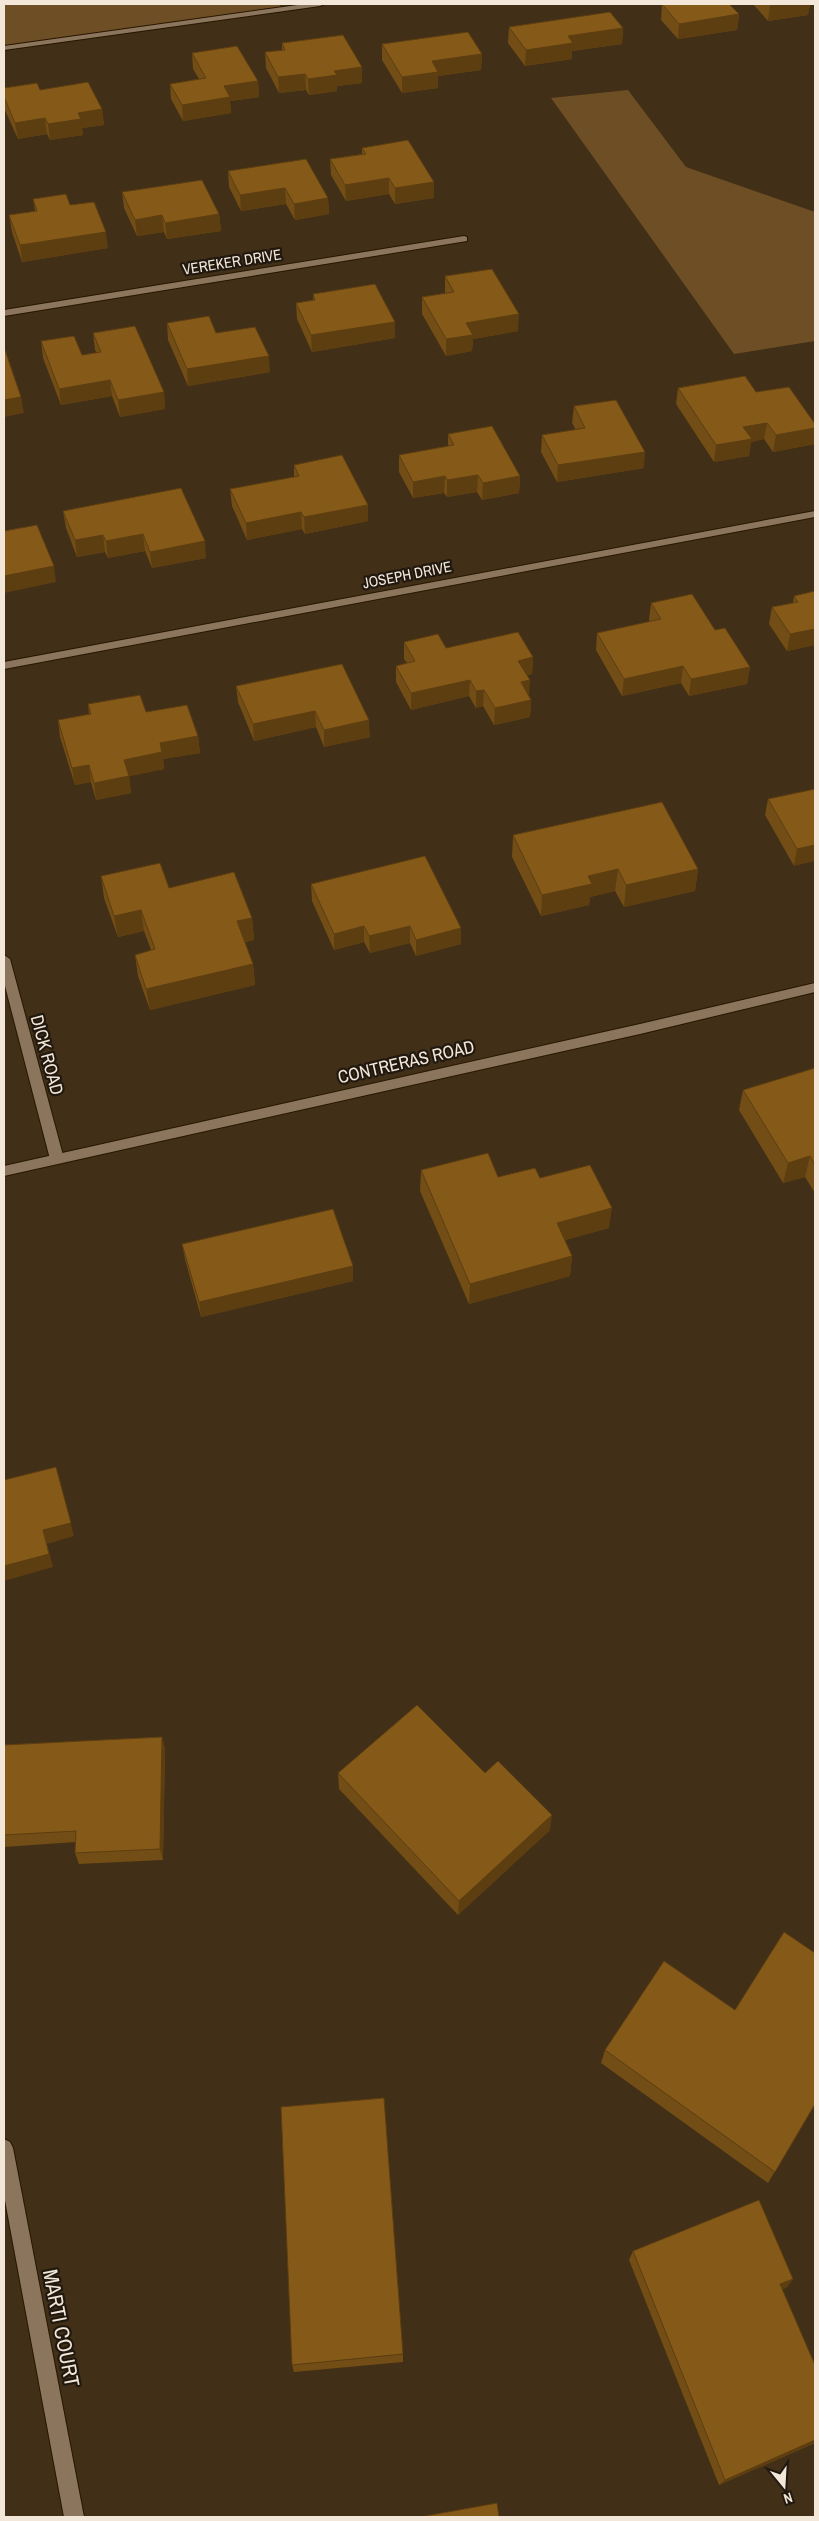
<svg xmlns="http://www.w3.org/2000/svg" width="819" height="2521" font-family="'Archivo Narrow',sans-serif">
<rect width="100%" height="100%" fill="#412f17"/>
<g fill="#6e4e24">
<polygon points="4,4 279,4 282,9 4,48"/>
<polygon points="628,90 686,167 815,212 815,341 734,354 551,98"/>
</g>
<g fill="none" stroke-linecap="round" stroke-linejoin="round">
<g stroke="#271601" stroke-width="2">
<g id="minor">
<polygon points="464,236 467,237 467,241 4,316 4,310"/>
<polygon points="815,511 815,517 4,669 4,662"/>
<polygon points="4,955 10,959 64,1159 57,1164 50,1159 4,982"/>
<polygon points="4,2139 10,2142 13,2148 84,2517 64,2517 4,2195"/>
</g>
</g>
<g stroke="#271601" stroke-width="2">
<g id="tertiary">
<polygon points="305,4 324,4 320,6 4,50 4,46"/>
<polygon points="815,983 815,992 640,1034 4,1176 4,1166 640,1024"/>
</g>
</g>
<use href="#minor" fill="#8b765d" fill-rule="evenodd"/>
<use href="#tertiary" fill="#8b765d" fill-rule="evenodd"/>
</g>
<g fill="#724d15">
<polygon points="662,4 739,14 737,30 678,39 661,20"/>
<polygon points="753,4 810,4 808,15 768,21"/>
<polygon points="509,27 623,28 622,44 572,51 572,59 525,66 508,43"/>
<polygon points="282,43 362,83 337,86 337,91 309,95 306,90 279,93 266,68 265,52 282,50"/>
<polygon points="382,44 482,54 481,70 438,76 438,88 402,93 382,60"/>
<polygon points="192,53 258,81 259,97 230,101 231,113 183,121 171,99 170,84 199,79 193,69"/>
<polygon points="4,88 40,90 102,109 104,125 82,128 83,135 50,140 47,134 18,139 4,108"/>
<polygon points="362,148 434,198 395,204 389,194 346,201 331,175 330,159 362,154"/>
<polygon points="228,171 328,198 329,214 295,220 286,204 241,211 229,187"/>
<polygon points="122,192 219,214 221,231 167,239 164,232 137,236 124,208"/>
<polygon points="33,199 70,205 108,248 22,262 12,232 9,215 35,211"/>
<polygon points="445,276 518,331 473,339 472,351 446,356 422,314 422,297 445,293"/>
<polygon points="313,294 395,338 312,352 297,319 296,303 313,300"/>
<polygon points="167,323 216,333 270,372 188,386 168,340"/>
<polygon points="93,333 164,392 165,409 120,417 112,396 61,405 43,358 41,341 82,355 97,353 95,350"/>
<polygon points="678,388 756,392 815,424 815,444 773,452 764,439 751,442 749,456 714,462 676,404"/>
<polygon points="574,406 644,468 557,482 541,452 542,435 576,430 572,423"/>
<polygon points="448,434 520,476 519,493 482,500 477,492 447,497 444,493 413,498 399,472 399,455 448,446"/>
<polygon points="294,465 368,505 368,521 305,534 302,529 247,540 232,506 230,489 294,477"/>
<polygon points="181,488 206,558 152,568 145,551 108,558 105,552 77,557 66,528 63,511"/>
<polygon points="815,591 815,645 787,651 769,624 772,607 793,603 794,596"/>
<polygon points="651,603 715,630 750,667 747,684 689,696 681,683 622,696 596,650 597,633 650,622 649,620"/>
<polygon points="404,642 446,648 533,657 532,674 527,675 529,696 531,700 530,717 494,725 483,706 476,708 469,696 411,710 396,682 396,666 407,663 404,659"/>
<polygon points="342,664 370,737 324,747 316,727 254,741 238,702 236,686"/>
<polygon points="88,704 146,712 198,736 200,753 163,759 164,769 129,776 131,793 96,800 91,782 75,785 60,737 58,720 89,714"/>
<polygon points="815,789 794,866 765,815 768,799"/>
<polygon points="513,835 698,869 695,891 624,907 615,891 590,897 589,905 541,916 512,857"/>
<polygon points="101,876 169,888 252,918 254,940 245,942 253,964 255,985 150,1010 138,976 135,955 151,950 144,931 118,937 104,898"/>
<polygon points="311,884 461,928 461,944 416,956 410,943 370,953 364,942 334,950 312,901"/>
<polygon points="815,1068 815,1193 805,1177 783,1183 739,1110 743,1090"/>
<polygon points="421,1170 498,1177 540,1178 609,1228 565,1240 572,1256 570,1276 469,1304 420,1191"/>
<polygon points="182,1244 353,1281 201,1317 185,1259"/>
<polygon points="162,1737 165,1749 163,1860 79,1864 75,1853 76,1842 4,1847 4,1745"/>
<polygon points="338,1773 485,1773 550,1830 458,1915 339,1789"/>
<polygon points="735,2010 815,2104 768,2183 601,2063 605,2050"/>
<polygon points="633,2251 793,2279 786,2288 782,2289 815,2443 719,2485 629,2260"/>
<polygon points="403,2354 403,2362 294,2372 292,2365"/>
</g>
<g fill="#5d3e11">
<polygon points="779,4 810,4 808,15 768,21 770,5"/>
<polygon points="739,14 737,30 678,39 679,24"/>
<polygon points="623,28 622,44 572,51 572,59 525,66 526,50 568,36"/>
<polygon points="482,54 481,70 438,76 438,88 402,93 402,77 432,61"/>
<polygon points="362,67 362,83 337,86 337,91 309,95 308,79 334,71"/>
<polygon points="305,74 306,90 279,93 278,77"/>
<polygon points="258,81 259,97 230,101 231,113 183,121 182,105 224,86"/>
<polygon points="102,109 104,125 82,128 83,135 50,140 48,124 78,113"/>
<polygon points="45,118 47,134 18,139 15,123"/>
<polygon points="389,178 389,194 346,201 345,185"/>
<polygon points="434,182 434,198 395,204 395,188"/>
<polygon points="285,188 286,204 241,211 240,195"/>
<polygon points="328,198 329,214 295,220 294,204"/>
<polygon points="219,214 221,231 167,239 165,223"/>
<polygon points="162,215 164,232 137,236 135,220"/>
<polygon points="106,232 108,248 22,262 20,245"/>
<polygon points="519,314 518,331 473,339 472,351 446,356 446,339 466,323"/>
<polygon points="395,322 395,338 312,352 311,335"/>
<polygon points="269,356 270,372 188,386 187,369"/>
<polygon points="110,380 112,396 61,405 59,389"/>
<polygon points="164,392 165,409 120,417 118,400"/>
<polygon points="21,397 24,413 4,417 4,400"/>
<polygon points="767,423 764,439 751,442 749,456 714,462 716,445 743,427"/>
<polygon points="815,428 815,444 773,452 776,435"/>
<polygon points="645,452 644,468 557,482 558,465"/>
<polygon points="478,475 477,492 447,497 447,480"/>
<polygon points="445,476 444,493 413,498 413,482"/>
<polygon points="520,476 519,493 482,500 483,483"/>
<polygon points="368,505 368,521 305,534 304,517"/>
<polygon points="301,512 302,529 247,540 246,523"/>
<polygon points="143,534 145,551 108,558 106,541"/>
<polygon points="103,535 105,552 77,557 75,540"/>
<polygon points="205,541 206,558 152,568 150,552"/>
<polygon points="54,566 56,582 4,593 4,576"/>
<polygon points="815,629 815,645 787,651 790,634"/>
<polygon points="533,657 532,674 517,678 518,661"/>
<polygon points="683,666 681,683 622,696 624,679"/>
<polygon points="750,667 747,684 689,696 691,679"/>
<polygon points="470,680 469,696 411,710 411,693"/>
<polygon points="530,680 529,697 521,682"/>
<polygon points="484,690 483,706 476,708 476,691"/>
<polygon points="531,700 530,717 494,725 495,708"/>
<polygon points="315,711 316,727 254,741 253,724"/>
<polygon points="369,720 370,737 324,747 324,730"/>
<polygon points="198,736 200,753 163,759 164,769 126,777 124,760 160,743"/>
<polygon points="89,765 91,782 75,785 72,768"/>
<polygon points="129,776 131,793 96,800 94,783"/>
<polygon points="815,845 815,861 794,866 797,849"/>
<polygon points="618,869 615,891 590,897 589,905 541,916 542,895 588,876"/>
<polygon points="698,869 695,891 624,907 626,885"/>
<polygon points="141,910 144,931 118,937 114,916"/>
<polygon points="252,918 254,940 239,943 237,921"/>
<polygon points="364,926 364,942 334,950 334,934"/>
<polygon points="410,926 410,943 370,953 369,936"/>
<polygon points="461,928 461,944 416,956 416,940"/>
<polygon points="253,964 255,985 150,1010 146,989"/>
<polygon points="810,1156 805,1177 783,1183 788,1163"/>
<polygon points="612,1208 609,1228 555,1243 557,1223"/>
<polygon points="572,1256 570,1276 469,1304 470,1284"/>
<polygon points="353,1266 353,1281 201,1317 199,1302"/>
<polygon points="56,1467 74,1536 47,1544 53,1567 4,1581 4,1566 43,1530"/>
<polygon points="162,1737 165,1749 163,1860 160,1849"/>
<polygon points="552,1815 550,1830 458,1915 459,1901"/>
<polygon points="793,2279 786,2288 773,2293 780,2284"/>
<polygon points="815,2440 815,2443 719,2485 725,2480"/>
</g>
<g fill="#855918" stroke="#5d3e11">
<polygon points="662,4 729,4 739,14 679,24"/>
<polygon points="610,12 623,28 568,36 573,43 526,50 509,27"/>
<polygon points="468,32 482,54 432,61 438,72 402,77 382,44"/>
<polygon points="343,35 362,67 334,71 337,75 308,79 305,74 278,77 265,52 285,50 282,43"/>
<polygon points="237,46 258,81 224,86 230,97 182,105 170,84 206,78 192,53"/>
<polygon points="88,82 102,109 78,113 81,119 48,124 45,118 15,123 4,97 4,88 37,83 40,90"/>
<polygon points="408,140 434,182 395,188 389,178 345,185 330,159 366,154 362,148"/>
<polygon points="306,159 328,198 294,204 285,188 240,195 228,171"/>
<polygon points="202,180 219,214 165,223 162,215 135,220 122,192"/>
<polygon points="66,194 70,205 94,202 106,232 20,245 9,215 37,211 33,199"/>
<polygon points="492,269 519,314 466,323 473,335 446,339 422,297 454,292 445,276"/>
<polygon points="375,284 395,322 311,335 296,303 315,300 313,294"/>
<polygon points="209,316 216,333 255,327 269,356 187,369 167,323"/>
<polygon points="135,326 164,392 118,400 110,380 59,389 41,341 74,336 82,355 101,352 93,333"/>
<polygon points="4,347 21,397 4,400"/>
<polygon points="745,376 756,392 789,387 815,424 815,428 776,435 767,423 743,427 752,439 716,445 678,388"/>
<polygon points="616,400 645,452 558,465 542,435 585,428 574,406"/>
<polygon points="492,426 520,476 483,483 478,475 447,480 445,476 413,482 399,455 454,445 448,434"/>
<polygon points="342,455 368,505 304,517 301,512 246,523 230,489 299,476 294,465"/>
<polygon points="181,488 205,541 150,552 143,534 106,541 103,535 75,540 63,511"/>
<polygon points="37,525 54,566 4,576 4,531"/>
<polygon points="815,591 815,629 790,634 772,607 798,602 794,596"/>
<polygon points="692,594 715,630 725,628 750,667 691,679 683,666 624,679 597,633 661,619 651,603"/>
<polygon points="518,632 533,657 518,661 530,680 521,682 531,700 495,708 484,690 476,691 470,680 411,693 396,666 415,661 404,642 438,634 446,648"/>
<polygon points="342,664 369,720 324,730 315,711 253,724 236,686"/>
<polygon points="140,695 146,712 187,705 198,736 160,743 162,752 124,760 129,776 94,783 89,765 72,768 58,720 91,714 88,704"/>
<polygon points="815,789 815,845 797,849 768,799"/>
<polygon points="662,802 698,869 626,885 618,869 588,876 592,884 542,895 513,835"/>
<polygon points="425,856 461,928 416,940 410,926 369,936 364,926 334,934 311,884"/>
<polygon points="160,863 169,888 234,872 252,918 237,921 253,964 146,989 135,955 155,949 141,910 114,916 101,876"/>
<polygon points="815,1068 815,1165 810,1156 788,1163 743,1090"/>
<polygon points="488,1153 498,1177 535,1168 540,1178 590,1165 612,1208 557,1223 572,1256 470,1284 421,1170"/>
<polygon points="333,1209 353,1266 199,1302 182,1244"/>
<polygon points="56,1467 71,1523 43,1530 49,1554 4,1566 4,1480"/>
<polygon points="417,1705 485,1773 498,1761 552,1815 459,1901 338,1773"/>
<polygon points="162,1737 160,1849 75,1853 76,1831 4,1835 4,1745"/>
<polygon points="784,1932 815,1953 815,2104 775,2172 605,2050 664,1961 735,2010"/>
<polygon points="384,2098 403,2354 292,2365 281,2107"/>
<polygon points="759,2200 793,2279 780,2284 815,2365 815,2440 725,2480 633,2251"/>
<polygon points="497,2503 499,2517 420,2517"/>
</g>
<g text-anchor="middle" stroke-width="4.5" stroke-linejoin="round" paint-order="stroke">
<g font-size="15" fill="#f3e7d9" stroke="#21190f">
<text transform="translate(232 262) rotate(-9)" y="5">VEREKER DRIVE</text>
<text transform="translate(407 575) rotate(-11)" y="5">JOSEPH DRIVE</text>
</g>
<g font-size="18" fill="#f3e7d9" stroke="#21190f">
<text transform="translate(47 1055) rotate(75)" y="6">DICK ROAD</text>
<text transform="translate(406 1062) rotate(-13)" y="6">CONTRERAS ROAD</text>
</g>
<g font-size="21" fill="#f3e7d9" stroke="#21190f">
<text transform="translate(61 2328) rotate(79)" y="7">MARTI COURT</text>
</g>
</g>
<rect width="819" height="2521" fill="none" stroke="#f3e7d9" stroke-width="10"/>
<g transform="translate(784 2486) rotate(162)" stroke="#21190f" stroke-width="4" paint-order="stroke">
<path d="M0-4L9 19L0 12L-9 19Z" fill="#f3e7d9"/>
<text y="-8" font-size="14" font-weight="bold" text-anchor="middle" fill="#f3e7d9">N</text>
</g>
</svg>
